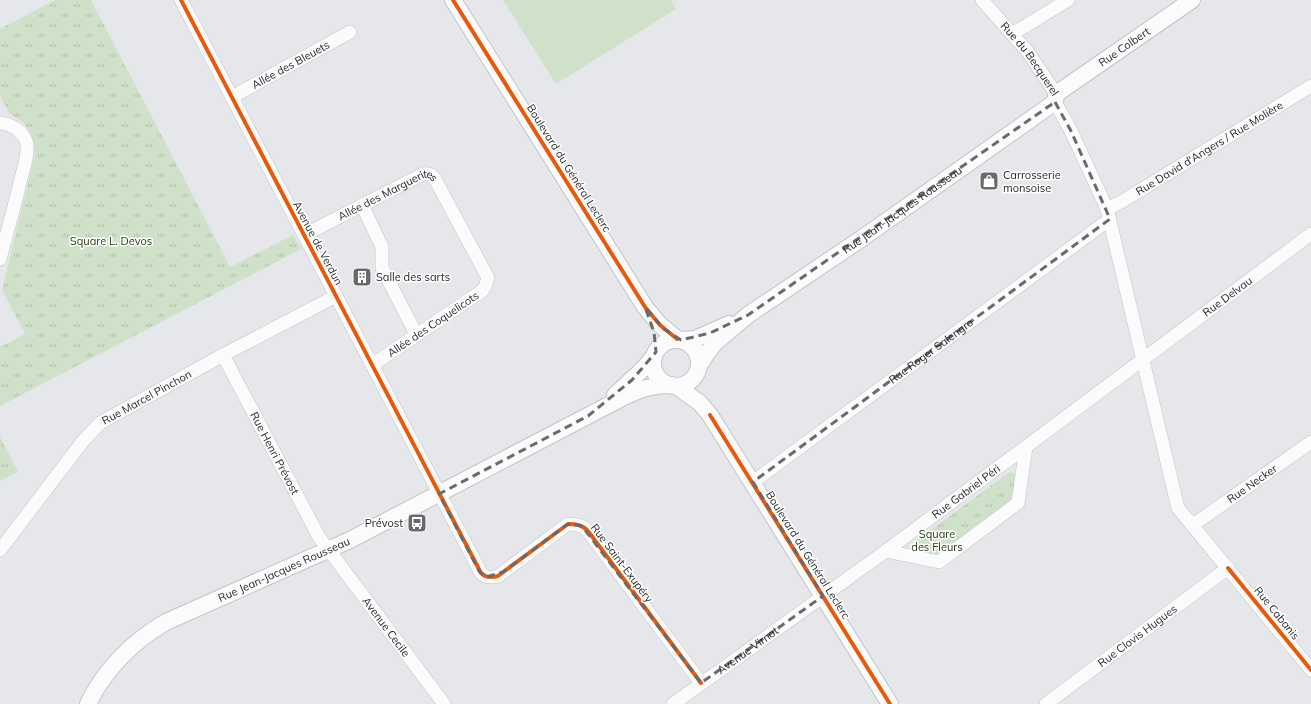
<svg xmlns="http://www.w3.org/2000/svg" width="1311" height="704" font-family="Mulish,sans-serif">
<defs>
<pattern id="park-tufts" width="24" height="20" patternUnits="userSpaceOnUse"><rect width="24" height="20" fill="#cfe1c8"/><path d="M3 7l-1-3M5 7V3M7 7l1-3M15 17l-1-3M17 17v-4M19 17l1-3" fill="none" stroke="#b2c1ac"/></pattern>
</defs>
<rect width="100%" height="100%" fill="#e5e7ea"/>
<polygon fill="#cfe1c8" points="503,0 671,0 676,9 556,84"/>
<g fill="url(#park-tufts)">
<polygon points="55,0 91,0 230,267 293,235 301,249 0,406 0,347 25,334 2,290 35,154 34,143 30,132 24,123 10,114 0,96 0,29"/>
<polygon points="0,437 18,472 0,481"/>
<path d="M1012 472 1015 474 1016 478 1012 500 940 554C932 553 915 553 914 544L916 541 1008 473Z"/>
</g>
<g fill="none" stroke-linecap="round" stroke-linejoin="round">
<g stroke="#c2c4c6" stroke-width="14">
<g id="minor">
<path d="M181 0 481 573C486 578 491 578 498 576L568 524C577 524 582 525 588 531L701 683"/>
<path id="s1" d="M982 0 1028 52 1056 94"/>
<polyline points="1012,34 1068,0"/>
<path id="s2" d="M232 97 350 32"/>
<polyline points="1055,102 1071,131 1107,209 1178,508 1311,670"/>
<path d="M0 123C12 124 25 132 27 145 28 156 24 168 21 178 15 205 7 232 0 259"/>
<polyline points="362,205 382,247 382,268 416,334"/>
<path id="s3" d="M1107 209 1121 202 1311 86"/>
<path id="s4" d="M304 235 423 174C429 173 432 174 435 179L488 278 485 287 482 291 372 365"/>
<path id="s5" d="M223 355 319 537 444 704"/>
<path id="s6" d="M753 482 1110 219"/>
<path id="s7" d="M1193 525 1311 442"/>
<path id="s8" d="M0 550 83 441 100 423 223 355 336 296"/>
<polyline points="886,551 939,562 1018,503 1026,447"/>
<path id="s9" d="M673 704 886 551 1311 234"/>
<path id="s10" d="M1046 704 1228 568"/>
</g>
</g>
<g stroke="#c2c4c6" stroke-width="18">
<g id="tertiary">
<polyline points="453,0 645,307 660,325 677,339"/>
<circle cx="676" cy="363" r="23"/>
<polyline points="681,340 695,339 729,324"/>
<path id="s11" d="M699 366 707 353 715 343 748 315 861 239 1041 112 1055 102 1056 94 1192 0"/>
<polyline points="676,386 700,403 710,415 890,704"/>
<polyline points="615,395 644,368 654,356"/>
<path id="s12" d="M88 704C104 670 133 641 166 622L350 540 622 398C638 390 653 384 672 385"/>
</g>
</g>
<use href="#minor" stroke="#fbfbfc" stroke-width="13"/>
<use href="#tertiary" stroke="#fbfbfc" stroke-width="16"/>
<g stroke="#fff" stroke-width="6">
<g id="cycleway">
<path d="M181 0 481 573C486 578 491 578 498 576L568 524C577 524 582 525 588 531L701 683"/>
<polyline points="453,0 645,307 660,325 677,339"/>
<polyline points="710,415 890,704"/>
<polyline points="1228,568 1311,670"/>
</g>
</g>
<use href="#cycleway" stroke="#e8590c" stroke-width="4"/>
</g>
<path fill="none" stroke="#696a6c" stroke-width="3" stroke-dasharray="8 5" stroke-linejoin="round" d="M1055 102 1071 131 1110 219 753 482 823 596 701 683 582 526 568 524 503 572 486 577 479 571 439 494 588 416 632 380 656 352 654 332 645 307 664 329 681 340 710 333 748 315Z"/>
<defs>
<g id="shop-square" transform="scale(1)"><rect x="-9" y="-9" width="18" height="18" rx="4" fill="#696a6c" stroke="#fff"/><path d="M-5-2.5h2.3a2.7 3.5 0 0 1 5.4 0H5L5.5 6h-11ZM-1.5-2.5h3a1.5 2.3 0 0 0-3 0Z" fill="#fff"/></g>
<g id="building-square" transform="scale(1)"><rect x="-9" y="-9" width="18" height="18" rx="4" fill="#696a6c" stroke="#fff"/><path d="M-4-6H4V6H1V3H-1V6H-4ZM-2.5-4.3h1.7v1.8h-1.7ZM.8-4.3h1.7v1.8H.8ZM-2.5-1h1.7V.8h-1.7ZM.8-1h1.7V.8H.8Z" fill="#fff"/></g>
<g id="bus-square" transform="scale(1)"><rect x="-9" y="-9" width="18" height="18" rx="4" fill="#696a6c" stroke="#fff"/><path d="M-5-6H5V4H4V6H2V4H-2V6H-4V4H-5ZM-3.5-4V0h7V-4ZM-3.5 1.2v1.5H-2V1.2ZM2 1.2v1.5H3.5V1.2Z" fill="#fff"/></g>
</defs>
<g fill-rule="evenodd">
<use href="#shop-square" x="989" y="181"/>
<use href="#building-square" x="362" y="277"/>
<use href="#bus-square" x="417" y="523"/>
</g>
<g text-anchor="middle" stroke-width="3" stroke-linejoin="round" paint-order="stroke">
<g font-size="11" fill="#262728" stroke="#fff">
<text dy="4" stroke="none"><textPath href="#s11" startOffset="536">Rue Colbert</textPath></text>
<text dy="4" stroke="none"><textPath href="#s1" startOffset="76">Rue du Becquerel</textPath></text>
<text dy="4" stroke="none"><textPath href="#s2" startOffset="67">Allée des Bleuets</textPath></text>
<text dy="4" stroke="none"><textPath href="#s3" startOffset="119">Rue David d'Angers / Rue Molière</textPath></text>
<text transform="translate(569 168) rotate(58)" y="4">Boulevard du Général Leclerc</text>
<text dy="4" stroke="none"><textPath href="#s4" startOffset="94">Allée des Marguerites</textPath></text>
<text dy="4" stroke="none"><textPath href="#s11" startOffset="258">Rue Jean-Jacques Rousseau</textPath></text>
<text transform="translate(318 243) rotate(62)" y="4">Avenue de Verdun</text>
<text dy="4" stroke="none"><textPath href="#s9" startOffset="688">Rue Delvau</textPath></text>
<text transform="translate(433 324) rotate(-34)" y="4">Allée des Coquelicots</text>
<text dy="4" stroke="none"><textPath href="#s6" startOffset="221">Rue Roger Salengro</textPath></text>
<text dy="4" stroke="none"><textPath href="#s8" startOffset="215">Rue Marcel Pinchon</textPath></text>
<text dy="4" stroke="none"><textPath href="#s5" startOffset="111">Rue Henri Prévost</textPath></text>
<text dy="4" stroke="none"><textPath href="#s7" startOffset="72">Rue Necker</textPath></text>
<text dy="4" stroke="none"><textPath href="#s9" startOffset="362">Rue Gabriel Péri</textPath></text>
<text transform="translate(808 555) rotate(58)" y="4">Boulevard du Général Leclerc</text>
<text transform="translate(622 563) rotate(53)" y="4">Rue Saint-Exupéry</text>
<text dy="4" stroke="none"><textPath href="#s12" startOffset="244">Rue Jean-Jacques Rousseau</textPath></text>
<text transform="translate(1277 613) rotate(51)" y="4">Rue Cabanis</text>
<text dy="4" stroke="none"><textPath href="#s5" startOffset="318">Avenue Cecile</textPath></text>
<text dy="4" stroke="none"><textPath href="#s10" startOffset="114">Rue Clovis Hugues</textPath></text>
<text dy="4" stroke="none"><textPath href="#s9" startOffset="92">Avenue Virnot</textPath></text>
</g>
<g font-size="11" fill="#262728" stroke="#fff" text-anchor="start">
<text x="1003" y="179">Carrosserie<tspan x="1003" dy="13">monsoise</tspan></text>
<text x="376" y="281">Salle des sarts</text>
<text x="403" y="527" text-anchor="end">Prévost</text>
</g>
<g font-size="11" fill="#1c3509" stroke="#fff">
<text x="111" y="245">Square L. Devos</text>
<text x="937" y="538">Square<tspan x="937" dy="13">des Fleurs</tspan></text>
</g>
</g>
</svg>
